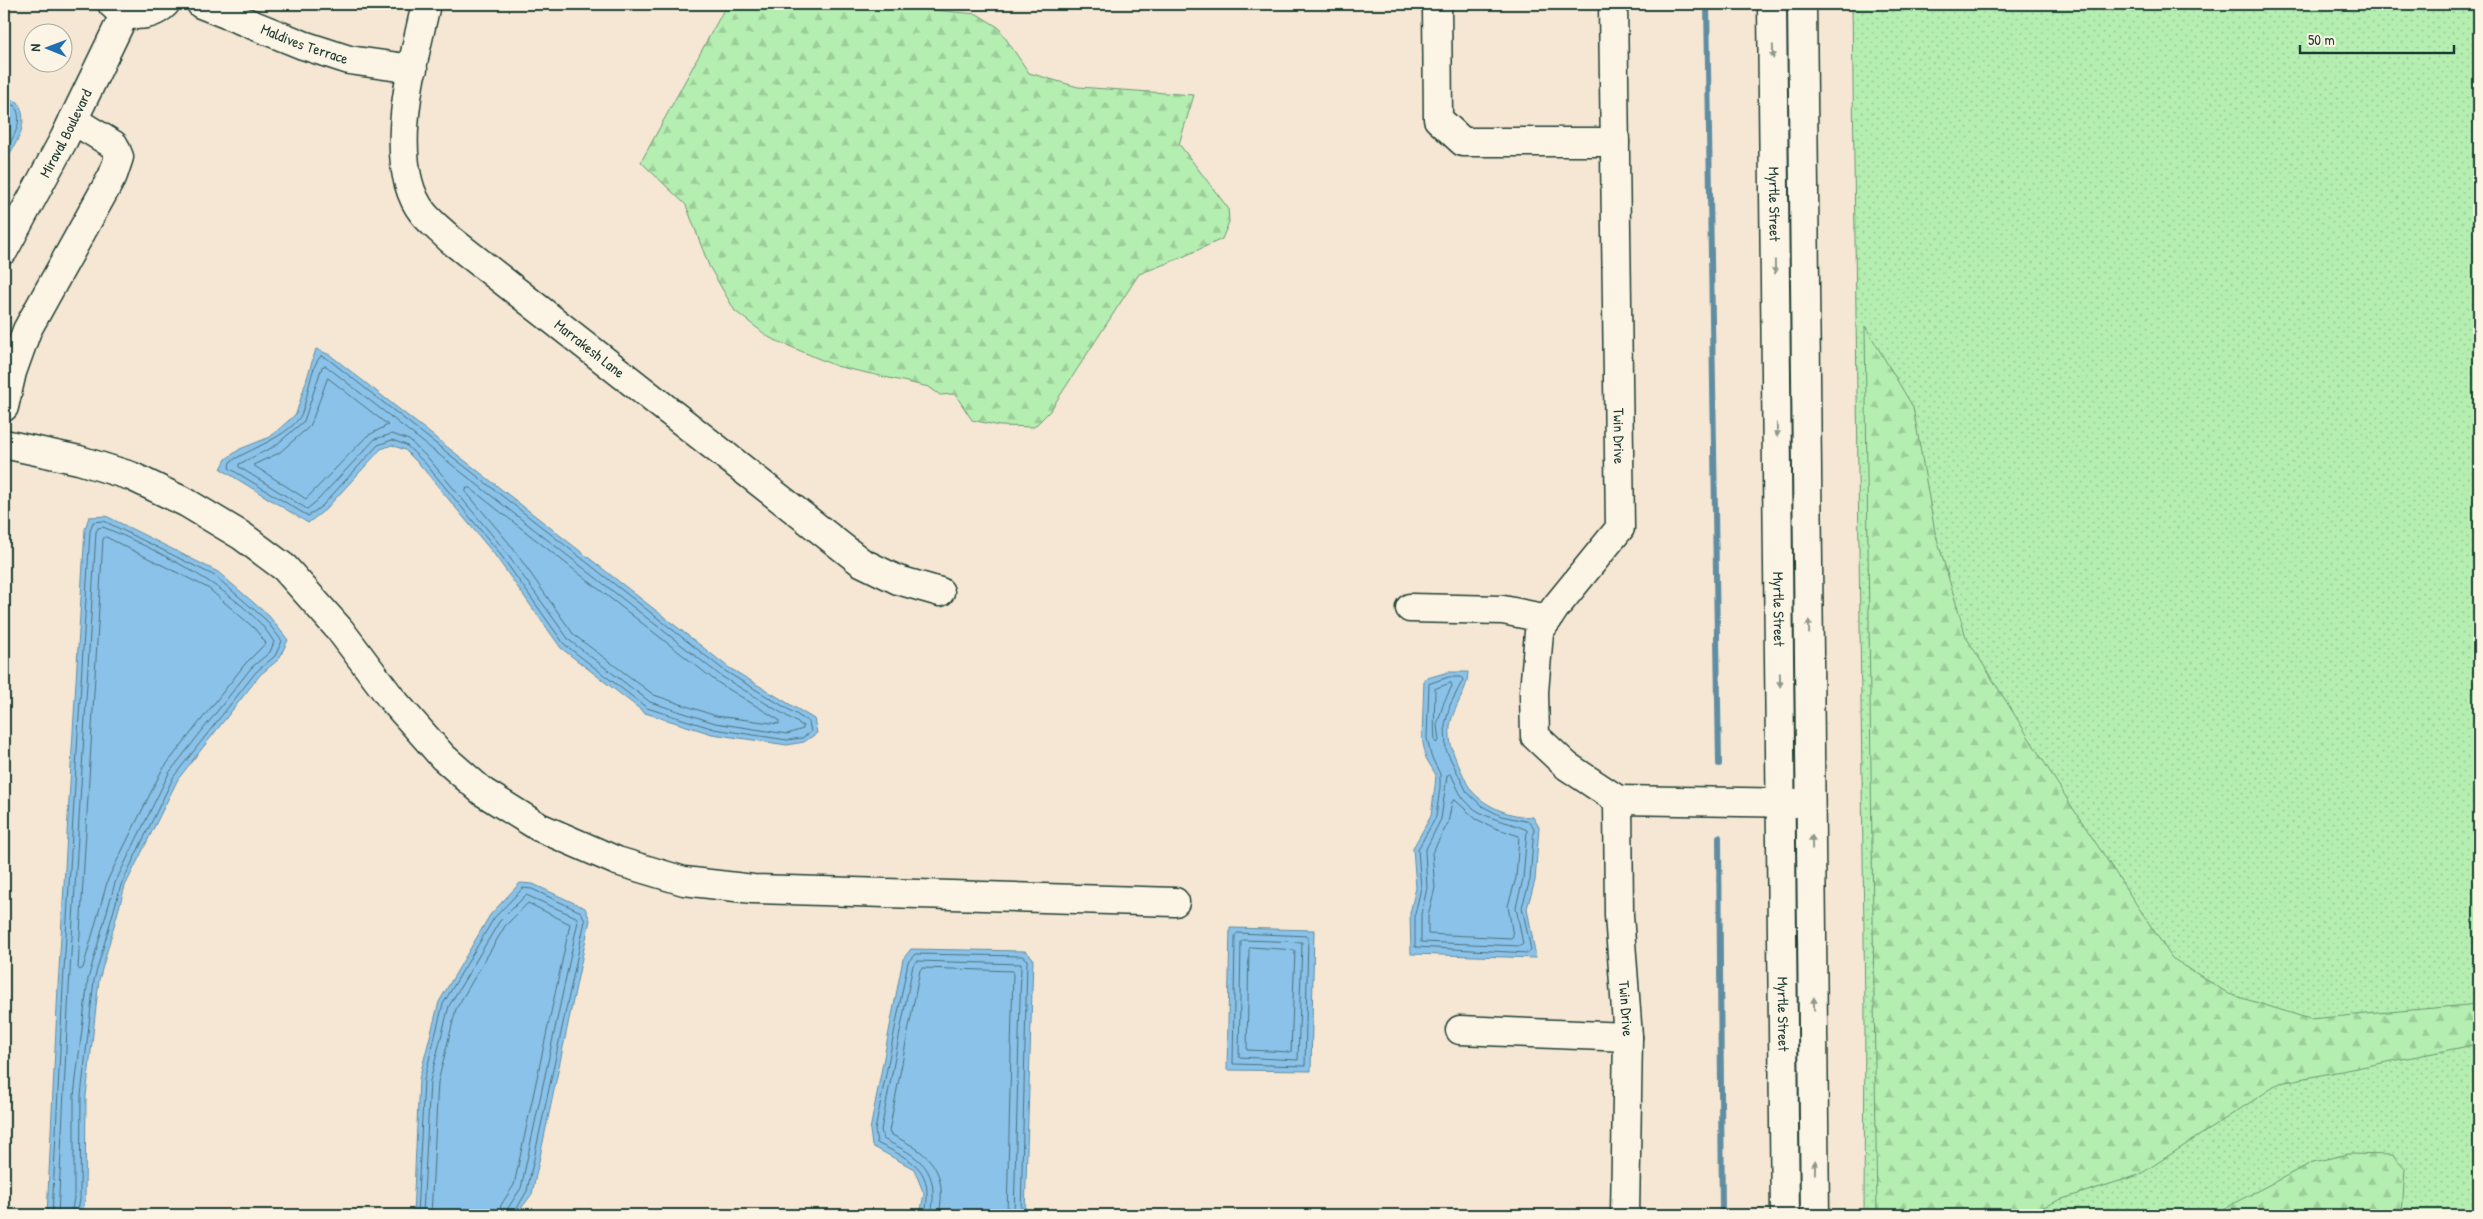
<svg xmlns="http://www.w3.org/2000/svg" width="2483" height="1219" font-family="'Patrick Hand',sans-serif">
<defs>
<pattern id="green-dots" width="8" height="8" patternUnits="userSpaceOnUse" patternTransform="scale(1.25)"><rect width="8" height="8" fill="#b5eeb1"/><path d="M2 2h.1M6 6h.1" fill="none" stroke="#9bcd99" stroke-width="1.8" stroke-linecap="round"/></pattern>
<pattern id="forest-firs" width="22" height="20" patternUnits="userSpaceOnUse" patternTransform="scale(1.25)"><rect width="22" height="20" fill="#b5eeb1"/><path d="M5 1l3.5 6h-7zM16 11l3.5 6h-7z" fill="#9bcd99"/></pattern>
</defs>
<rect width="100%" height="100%" fill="#f5e7d3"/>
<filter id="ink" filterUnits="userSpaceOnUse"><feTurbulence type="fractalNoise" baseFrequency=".02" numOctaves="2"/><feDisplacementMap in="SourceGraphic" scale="10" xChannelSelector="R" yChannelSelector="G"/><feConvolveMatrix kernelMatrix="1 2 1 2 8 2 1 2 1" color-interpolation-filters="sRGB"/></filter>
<g filter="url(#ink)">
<polygon fill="url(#green-dots)" stroke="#6a9672" points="1852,4 2479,4 2479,1215 1864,1215 1865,1011"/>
<g fill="url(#forest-firs)" stroke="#6a9672">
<polygon points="727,4 865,4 977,14 998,27 1029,73 1078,87 1194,95 1179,144 1228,208 1229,222 1222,239 1178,259 1139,274 1050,411 1034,427 1000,426 972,420 955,394 940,395 929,387 836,366 770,338 735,311 709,266 686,205 641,162"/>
<polygon points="1865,326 1913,407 1935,532 1966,637 2074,810 2172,958 2229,994 2310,1019 2479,1004 2479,1044 2280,1083 2139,1175 2059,1200 2026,1215 1877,1215"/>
<polygon points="2348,1154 2393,1155 2405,1168 2402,1215 2211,1215 2313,1162"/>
</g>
<g fill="#8bc2e9" stroke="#608da1">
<path d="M4 97 18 102C31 126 15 143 4 164Z"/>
<polygon points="316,349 330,355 728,667 814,719 817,733 804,742 787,745 712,734 645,713 561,648 494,554 421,466 405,450 392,445 381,449 325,510 308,523 221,469 226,459 240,449 270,437 296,414"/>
<polygon points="106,516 218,572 269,616 288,640 279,659 260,675 178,779 125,886 99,980 86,1096 85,1200 82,1215 47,1215 58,987 85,529 89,517"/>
<path d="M1448 672H1468C1468 691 1453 707 1450 726 1449 742 1452 752 1459 766 1463 774 1466 783 1471 790 1485 807 1511 817 1533 817L1539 827 1535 881 1527 908 1536 958 1411 954 1410 913 1416 888 1413 848 1431 816 1435 786 1436 775 1426 758 1422 738 1424 679Z"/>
<polygon points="520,883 533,884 585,908 590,920 532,1194 516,1215 413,1215 419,1079 439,1002 490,915"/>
<polygon points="1230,928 1314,930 1311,1071 1227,1070"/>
<polygon points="911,949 1025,951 1033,958 1025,1215 920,1215 924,1194 914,1169 872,1146 870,1130 903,959"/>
</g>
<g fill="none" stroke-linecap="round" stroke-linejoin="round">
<g stroke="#4a727c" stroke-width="1">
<path d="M4 102 15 106C25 123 12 138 4 153"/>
<path d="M321 356 328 359 725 671 809 722 811 732 802 738 787 740 714 729 647 708 564 644 498 551 425 463 406 445 392 440 378 445 322 506 308 516 229 468 230 462C249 449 290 436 301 415 308 400 310 366 321 356Z"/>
<polygon points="326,366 721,676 803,726 803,729 787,734 715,723 650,702 569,640 502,547 429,459 409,440 392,434 375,439 317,501 307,509 239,467 239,464 275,446 304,421 322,367"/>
<polygon points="328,378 388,425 367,436 306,499 253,465 279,453 310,426"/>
<polygon points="467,488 470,488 717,682 779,720 779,724 716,716 654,695 574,635 509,543 466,492"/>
<polygon points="106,537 208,588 255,629 266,643 245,664 162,770 108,879 83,968 80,970 78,968 103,539"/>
<polygon points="1449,677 1461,677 1463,680 1450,705 1445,725 1446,750 1467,792 1482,806 1501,816 1530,822 1534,828 1530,880 1522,907 1531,950 1529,953 1415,947 1415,914 1421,888 1418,849 1436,817 1440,787 1440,774 1431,756 1427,738 1429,684"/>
<path d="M1451 683 1452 686 1444 702 1437 725 1439 741 1436 743C1433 738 1435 699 1435 689Z"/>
<path d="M1450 774C1455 780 1457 789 1461 795 1478 820 1504 819 1527 830L1523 879 1516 907 1523 944 1521 946 1421 942V914L1427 888 1425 851 1441 819 1447 776Z"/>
<polygon points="1455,800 1476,819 1495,828 1519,836 1516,878 1508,906 1513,936 1511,938 1428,934 1428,915 1435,888 1432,853 1448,823 1452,802"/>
<polygon points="1238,933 1308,936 1305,1066 1233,1064 1235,936"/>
<polygon points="1244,940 1302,942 1298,1060 1239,1057 1241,942"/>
<polygon points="1251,947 1295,950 1291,1052 1247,1050 1249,950"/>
<polyline points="52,1215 63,987 90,531 93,522 104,521 215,576 265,619 282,641 275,656 256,672 174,776 121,885 94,980 81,1096 80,1199 77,1215"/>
<path d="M58 1215 69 988 96 532 98 528 103 527C154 548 247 594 274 642L270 652 251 668 169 773 115 883 88 979 74 1096V1198L71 1215"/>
<polyline points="417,1215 424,1080 443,1004 494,918 523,888 532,889 581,912 585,921 527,1191 513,1215"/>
<polyline points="423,1215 430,1081 449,1006 499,922 526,895 576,917 578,921 521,1188 508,1208 506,1215"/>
<polyline points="431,1215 438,1082 456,1009 505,926 528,903 570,924 514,1185 501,1205 499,1215"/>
<path d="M925 1215C934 1168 915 1162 877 1143L875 1130 908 962 915 954 1022 956 1027 960 1021 1215"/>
<path d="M931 1215C940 1168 921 1158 883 1139L881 1130 913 965 917 961 1021 964 1014 1215"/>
<path d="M939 1215C948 1169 930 1153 890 1134L889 1131 920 970 922 968 1013 971 1007 1215"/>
</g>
<g stroke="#608da1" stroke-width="6">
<polyline points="1707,4 1719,764"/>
<polyline points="1719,837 1722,1215"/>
</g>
<g stroke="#1f3d34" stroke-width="31">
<g id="minor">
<path d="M112 4C127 19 150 18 165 4"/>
<path id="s1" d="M201 4 303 45 349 60 413 69"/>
<path id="s2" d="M426 4C414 60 384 163 423 213 431 223 442 231 451 240L861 562 898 580 940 592"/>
<polyline points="1437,4 1438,119 1463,142 1615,142"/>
<path id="s3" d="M1613 4 1620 528 1555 608 1539 632 1534 692 1535 736 1567 766 1618 800 1619 915 1628 1037 1625 1215"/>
<path id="s4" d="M1772 4 1785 1215"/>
<polyline points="1802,4 1815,1215"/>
<path id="s5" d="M4 250 64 139 125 13"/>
<polyline points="4,407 12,372 27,330 113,175 119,157 114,145 73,120"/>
<polyline points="4,444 79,460 131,476 187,503 242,536 285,568 340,630 391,698 443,757 483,792 539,827 617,861 684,881 753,889 1175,902"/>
<polyline points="1410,608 1503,610 1548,619"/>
<polyline points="1618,800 1800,803"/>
<polyline points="1460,1030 1628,1037"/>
</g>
</g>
<use href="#minor" stroke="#fcf5e5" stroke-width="28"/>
</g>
<defs><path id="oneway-solid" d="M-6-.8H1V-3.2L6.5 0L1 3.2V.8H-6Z" transform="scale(1.25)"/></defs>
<g fill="#8e998c">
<use href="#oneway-solid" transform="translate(1773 52) rotate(89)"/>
<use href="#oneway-solid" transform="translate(1775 267) rotate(89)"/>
<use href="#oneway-solid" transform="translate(1777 430) rotate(89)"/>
<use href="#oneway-solid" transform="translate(1809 627) rotate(-91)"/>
<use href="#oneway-solid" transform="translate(1780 680) rotate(89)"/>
<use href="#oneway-solid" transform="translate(1812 842) rotate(-91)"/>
<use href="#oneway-solid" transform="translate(1814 1004) rotate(-91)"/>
<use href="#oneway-solid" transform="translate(1815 1167) rotate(-89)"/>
</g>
</g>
<g text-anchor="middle" stroke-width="4.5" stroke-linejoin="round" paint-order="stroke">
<g font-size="15" fill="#1f3d34" stroke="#fcf5e5">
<text dy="5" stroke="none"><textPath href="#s1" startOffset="111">Maldives Terrace</textPath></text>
<text dy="5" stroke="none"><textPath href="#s5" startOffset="132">Miraval Boulevard</textPath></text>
<text dy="5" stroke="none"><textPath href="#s4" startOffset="200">Myrtle Street</textPath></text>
<text dy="5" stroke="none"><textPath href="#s2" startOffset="430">Marrakesh Lane</textPath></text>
<text dy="5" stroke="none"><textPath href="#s3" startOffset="432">Twin Drive</textPath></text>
<text dy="5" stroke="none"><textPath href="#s4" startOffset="605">Myrtle Street</textPath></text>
<text dy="5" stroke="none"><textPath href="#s3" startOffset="1074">Twin Drive</textPath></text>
<text dy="5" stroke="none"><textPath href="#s4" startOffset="1010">Myrtle Street</textPath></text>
</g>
</g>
<rect width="2483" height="1219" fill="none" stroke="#fcf5e5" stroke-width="20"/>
<rect x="10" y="10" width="2463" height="1199" fill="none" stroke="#1f3d34" stroke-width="2" filter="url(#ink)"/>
<g transform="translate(48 48) rotate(271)"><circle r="24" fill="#fcf5e5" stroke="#a4ab9e"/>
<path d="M0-4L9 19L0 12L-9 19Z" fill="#1f6fb2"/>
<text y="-8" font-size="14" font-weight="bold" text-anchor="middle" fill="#1f3d34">N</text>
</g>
<path d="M2300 45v8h154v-8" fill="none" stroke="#1f3d34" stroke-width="2.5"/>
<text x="2308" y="45" font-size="15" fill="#1f3d34" stroke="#fcf5e5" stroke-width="4" paint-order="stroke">50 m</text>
</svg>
